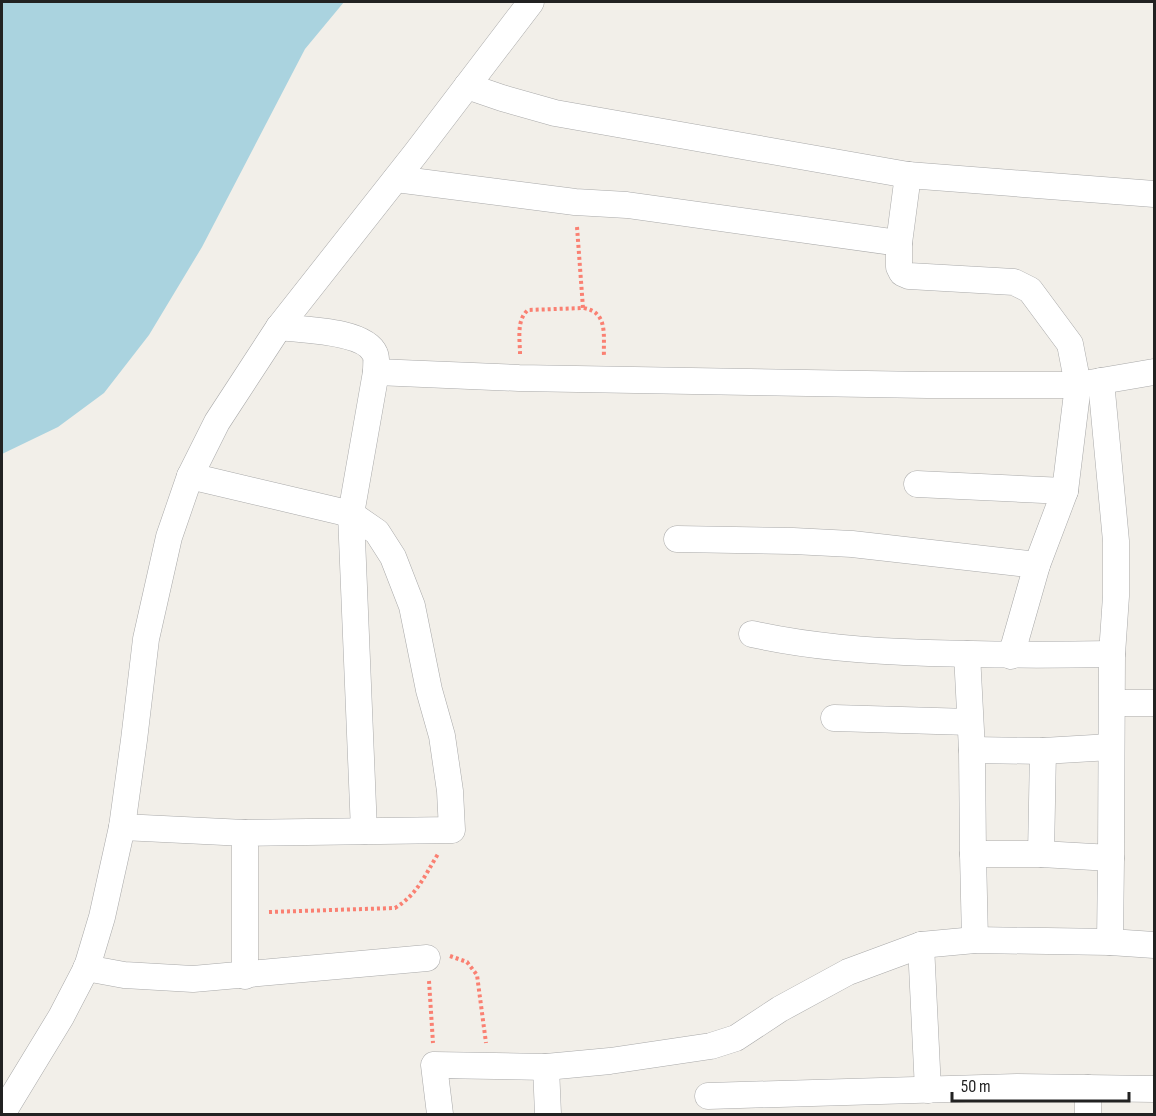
<svg xmlns="http://www.w3.org/2000/svg" width="1156" height="1116" font-family="'Sofia Sans Condensed',sans-serif">
<rect width="100%" height="100%" fill="#f2efe9"/>
<polygon fill="#aad3df" points="2,2 344,2 305,49 202,247 149,335 104,393 58,427 2,454"/>
<g fill="none" stroke-linecap="round" stroke-linejoin="round">
<g stroke="#a9a9a9" stroke-width="27">
<g id="street">
<polyline points="467,86 502,98 555,113 908,175 1154,194"/>
<polyline points="908,175 899,243 899,267 902,273 909,276 1014,282 1030,290 1070,344 1078,385 1065,491 1037,565 1011,656"/>
<polyline points="396,179 575,202 627,205 899,243"/>
<path d="M279 327C302 330 365 330 375 354 377 358 376 367 376 372L351 514 364 831"/>
<polyline points="376,372 519,378 927,385 1078,385 1154,372"/>
<polyline points="190,476 351,514 377,532 393,557 412,606 429,690 442,736 450,791 452,830 245,833 245,976"/>
<polyline points="917,484 1065,491"/>
<polyline points="677,539 793,541 852,544 1037,565"/>
<path d="M752 634C810 647 869 651 929 653 990 655 1051 655 1112 654"/>
<polyline points="967,654 972,750 973,854 1041,854 1111,858 1112,654 1116,596 1116,541 1101,381"/>
<polyline points="1113,703 1154,703"/>
<polyline points="834,718 970,722"/>
<polyline points="972,750 1043,751 1111,747"/>
<polyline points="122,827 245,833"/>
<polyline points="973,854 975,940"/>
<polyline points="1041,854 1043,751"/>
<polyline points="1110,942 1111,858"/>
<polyline points="921,945 928,1090"/>
<polyline points="86,968 124,975 193,979 427,958"/>
<polyline points="546,1067 548,1114"/>
<polyline points="708,1096 1017,1087 1154,1089"/>
<polyline points="2,1114 61,1017 87,967 102,917 122,827 134,740 146,639 169,537 190,476 217,422 279,327 416,153 531,2"/>
<polyline points="440,1114 434,1065 546,1067 610,1061 711,1046 736,1038 780,1009 848,972 921,945 975,940 1110,942 1154,945"/>
<polyline points="1088,1114 1088,1088"/>
</g>
</g>
<g stroke="#fa8072" stroke-width="4" stroke-dasharray="3 3" stroke-linecap="butt">
<polyline points="577,227 583,308"/>
<path d="M520 354C520 340 516 320 528 310L583 308C609 312 603 336 604 357"/>
<path d="M269 912 395 908C417 895 425 875 438 854"/>
<polyline points="450,956 467,962 477,975 486,1043"/>
<polyline points="429,981 433,1043"/>
</g>
<use href="#street" stroke="#fff" stroke-width="26"/>
</g>
<rect width="1156" height="1116" fill="none" stroke="#222222" stroke-width="6"/>
<path d="M952 1092v9h177v-9" fill="none" stroke="#222222" stroke-width="3"/>
<text x="961" y="1092" font-size="18" fill="#222222" stroke="#ffffff" stroke-width="4.5" paint-order="stroke">50 m</text>
</svg>
